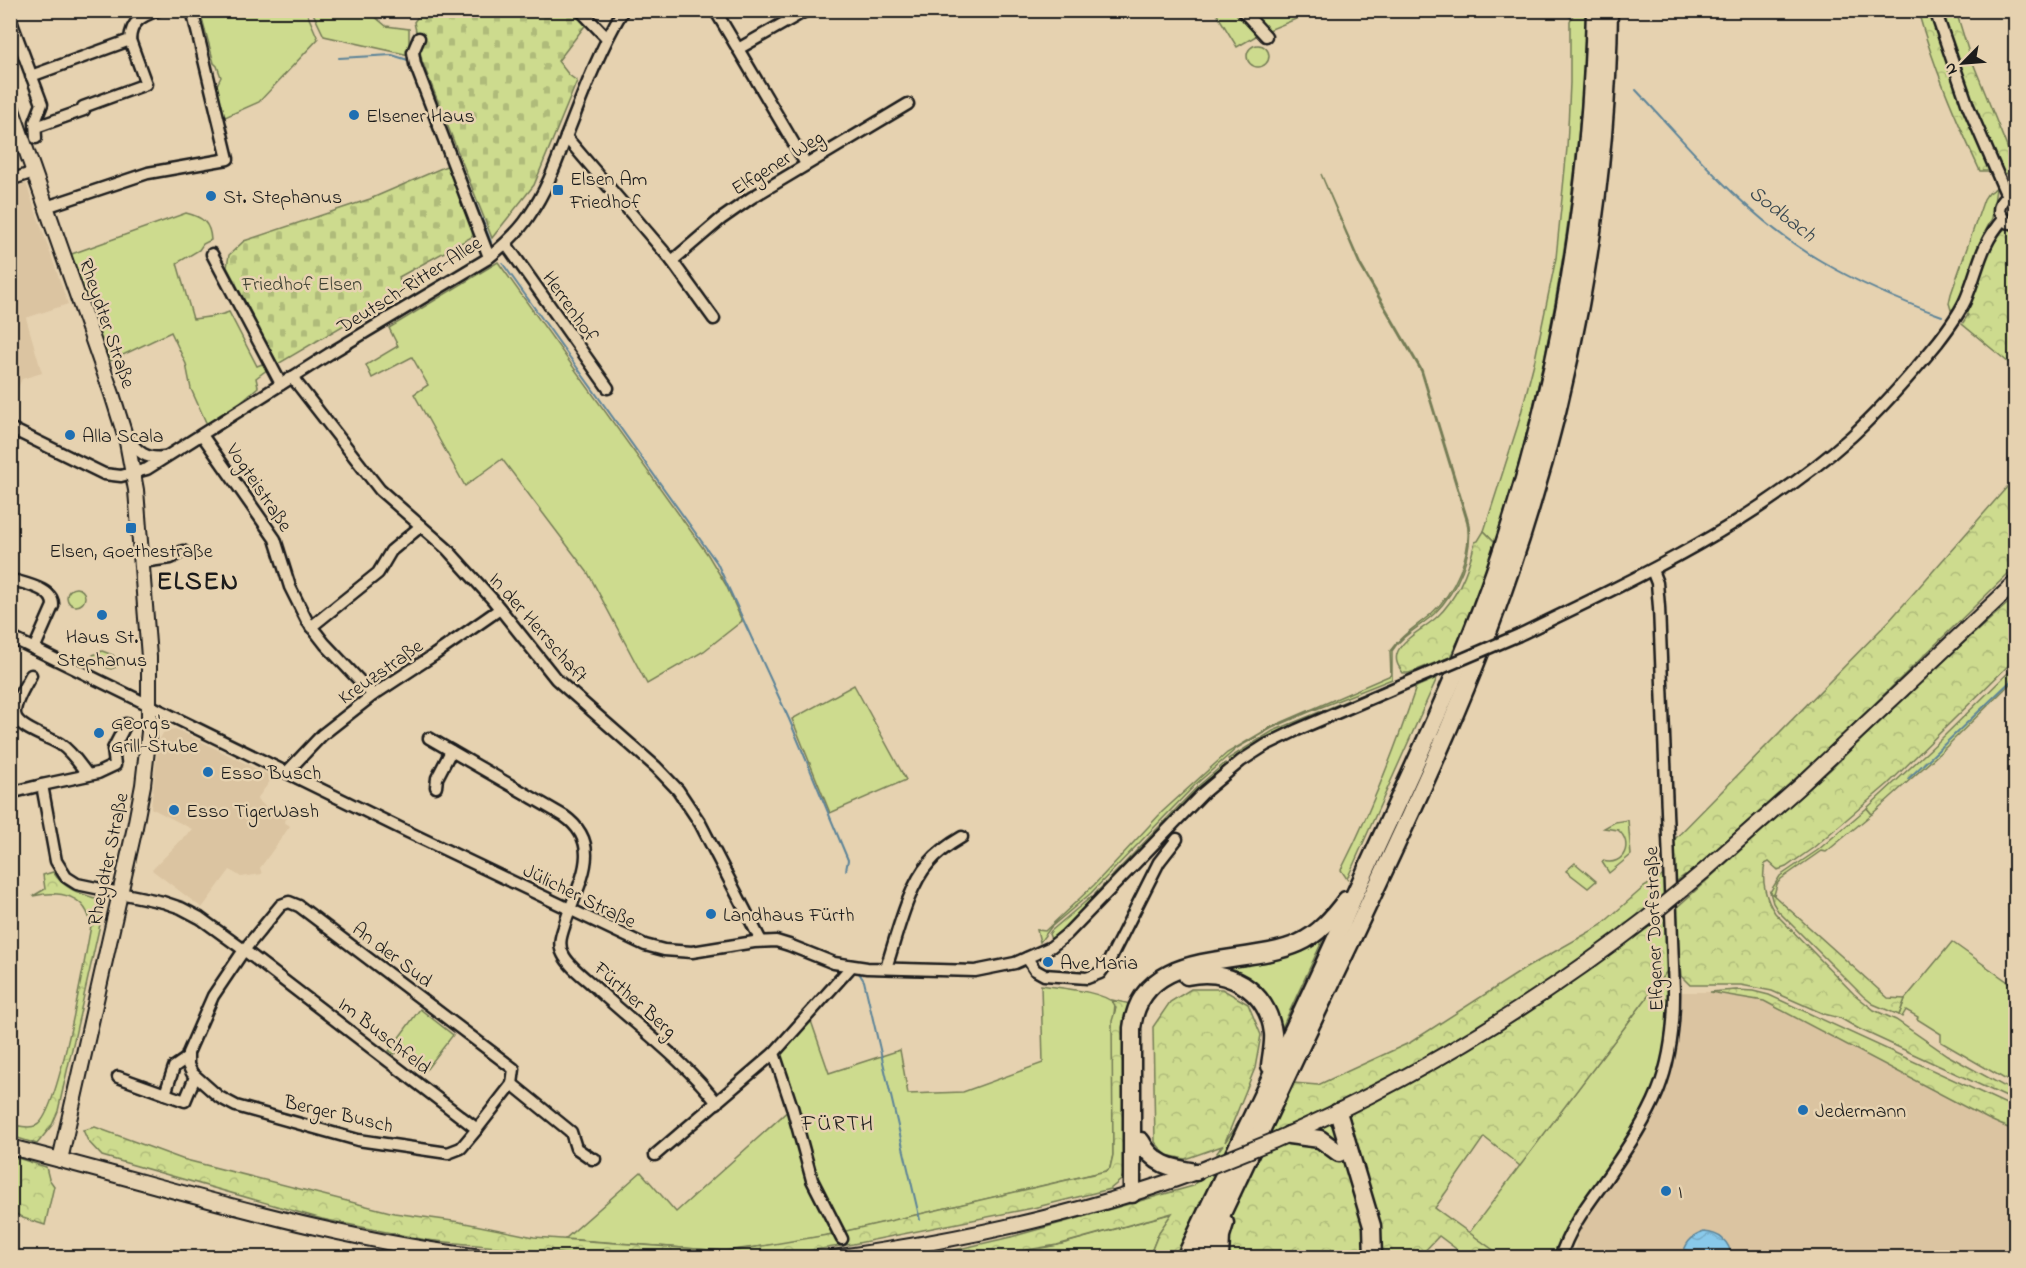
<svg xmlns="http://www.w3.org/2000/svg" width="2026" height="1268" font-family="'Indie Flower',sans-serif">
<defs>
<pattern id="forest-crowns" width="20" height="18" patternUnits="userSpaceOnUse" patternTransform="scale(1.5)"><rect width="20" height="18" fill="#cddb8e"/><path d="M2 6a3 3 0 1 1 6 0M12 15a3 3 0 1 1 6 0" fill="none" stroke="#afbb7a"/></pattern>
<pattern id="cemetery-stones" width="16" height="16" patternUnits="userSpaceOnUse" patternTransform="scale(1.5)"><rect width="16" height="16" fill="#cddb8e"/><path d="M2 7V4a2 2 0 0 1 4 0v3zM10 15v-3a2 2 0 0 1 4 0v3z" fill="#afbb7a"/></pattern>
<pattern id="water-waves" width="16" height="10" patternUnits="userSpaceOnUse" patternTransform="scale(1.5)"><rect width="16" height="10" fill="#89c9ea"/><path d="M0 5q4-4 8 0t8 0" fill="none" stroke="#76acc8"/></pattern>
</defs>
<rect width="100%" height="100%" fill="#e6d2b0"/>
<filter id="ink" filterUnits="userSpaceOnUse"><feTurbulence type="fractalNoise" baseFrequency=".0167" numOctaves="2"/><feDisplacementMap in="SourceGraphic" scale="12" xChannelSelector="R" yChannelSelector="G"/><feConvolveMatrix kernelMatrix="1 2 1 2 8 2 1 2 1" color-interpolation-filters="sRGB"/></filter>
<g filter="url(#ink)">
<g fill="#dbc4a1">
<polygon points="26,183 68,304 26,318 42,373 22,379 11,403 11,189"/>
<polygon points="176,729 273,777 257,799 268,809 271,806 287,818 284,822 290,826 260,868 262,874 241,877 230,870 202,908 152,870 192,829 151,808 158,743 163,733 167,730"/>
<polygon points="1679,992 1710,992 1764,1001 1988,1119 2015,1131 2015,1257 1573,1258 1579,1226 1656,1107 1670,1071 1678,1030"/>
</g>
<g fill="#cddb8e" stroke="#747c55" stroke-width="1.5">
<polygon points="200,11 306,11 318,39 259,102 223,118 216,87 221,77 217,66 214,63"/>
<polygon points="312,11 368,11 386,26 409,29 409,55 324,36"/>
<polygon points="1215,11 1239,11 1257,33 1256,36 1237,47"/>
<polygon points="1245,11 1295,11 1301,17 1269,30 1264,28"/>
<path d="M1575 11H1587C1579 193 1552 368 1495 542L1484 531 1518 425 1535 359 1556 258 1567 148 1570 83V21Z"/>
<circle cx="1258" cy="56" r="11"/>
<path d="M1321 174 1361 265 1422 370 1468 520C1475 552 1457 591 1434 614 1420 627 1402 635 1392 651V679L1309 712 1272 728 1237 748 1195 785 1091 893 1051 927 1040 942 1037 930 1045 931 1094 885 1162 812 1227 753 1271 727 1391 675 1390 651C1401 635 1417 626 1431 614 1454 593 1473 553 1467 522L1421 371 1360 266Z"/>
<polygon points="1996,188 1992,218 1979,244 1957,307 1951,310 1949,303 1951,294 1984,199 1988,193"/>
<path d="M186 213C203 217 210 223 211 240L203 244 199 250 177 263 193 319C206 317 217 317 229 312L257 366 265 363 268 369 256 378 258 387 209 429 191 389 186 364 171 332 104 364 66 256Z"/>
<polygon points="498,262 708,555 726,585 742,621 704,651 647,684 588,573 502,459 465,486 414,394 428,385 412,357 372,378 366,365 398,346 389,328"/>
<circle cx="76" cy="597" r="9"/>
<polygon points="102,651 113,655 117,661 116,667 111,669 96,663 93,655"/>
<path d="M1437 678 1347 879 1341 870C1371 811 1395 750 1416 687Z"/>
<polygon points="1390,683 1387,686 1242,755 1231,763 1228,759 1273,731"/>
<polygon points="854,685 906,780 830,813 792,719"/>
<polygon points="1225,763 1227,766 1098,897 1095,894 1197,787"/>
<polygon points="1867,808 1872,814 1826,852 1821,851 1781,879 1777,884 1774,895 1770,892 1780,876 1818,850"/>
<path d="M1628 820 1631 855 1609 873 1602 862 1603 861C1624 867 1634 843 1618 830L1604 828 1615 822Z"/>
<polygon points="1575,863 1596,881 1588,888 1566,871"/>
<polygon points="1091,897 1095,900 1051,939 1049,934 1051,931"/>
<polygon points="1325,935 1279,1034 1254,984 1223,968 1269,962 1302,952"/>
<polygon points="1952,942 2015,987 2015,1085 1941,1042 1941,1034 1917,1019 1918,1017 1906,1010 1902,1017 1899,1015 1905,999"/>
<polygon points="1670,967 1668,1039 1652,1092 1634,1129 1566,1229 1556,1257 1503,1257 1469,1233"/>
<path d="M1041 985C1060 988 1103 991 1115 1004L1114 1014 1113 1155 1110 1168 1106 1171 843 1232 819 1189 779 1052 810 1018 829 1073 900 1050 908 1094 963 1092 1043 1063Z"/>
<polygon points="420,1009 453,1035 426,1070 401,1052 394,1054 389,1051"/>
<polygon points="790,1109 808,1182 833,1234 787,1243 724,1251 565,1239 641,1172 676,1212"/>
<polygon points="1173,1213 1159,1232 1149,1257 986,1258 1058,1245"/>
</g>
<g fill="url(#forest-crowns)" stroke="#747c55" stroke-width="1.5">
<path d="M1918 11H1931L1963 103 1990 171H1980C1956 119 1933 66 1918 11Z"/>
<polygon points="1939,11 1956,11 1969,53 2015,167 2015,175 2004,173 1975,111"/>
<path d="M2005 229 2015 230V368L1962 324 1968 315 1965 312C1973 288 1983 244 2005 229Z"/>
<polygon points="2015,478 2015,567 1827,750 1687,876 1685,875 1673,884 1670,967 1520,1166 1484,1137 1435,1208 1503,1257 1467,1257 1439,1236 1419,1257 1149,1257 1159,1232 1172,1213 1057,1245 986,1257 920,1258 1011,1237 1193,1186 1222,1146 1185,1159 1166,1155 1155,1142 1153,1027 1170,1002 1191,989 1222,989 1248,1004 1261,1035 1255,1068 1225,1142 1268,1081 1318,1085 1411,1042 1526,968 1600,926 1644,887 1664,875 1669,845 1890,620"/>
<path d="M1484 531 1495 542 1472 612 1450 657 1409 673H1403C1398 666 1394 660 1398 651 1405 637 1425 628 1437 617 1457 598 1469 568 1475 542L1478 541Z"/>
<path d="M2015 599V659L1888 784 1813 848 1786 867 1778 870 1769 862 1765 864C1761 881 1766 900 1775 913L1854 994 1874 1010 1896 1020 1947 1055 2011 1090 2010 1093 2015 1095V1092V1101L1859 1029 1840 1018 1824 1014 1772 991 1741 985H1690L1681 976 1675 909 1830 770 1938 666 2006 605Z"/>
<polygon points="2015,666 2015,679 1942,751 1872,814 1867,808 1939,741"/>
<path d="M53 872C64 888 77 893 95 898L100 907 101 920 58 1111 52 1125 37 1144 11 1136V1124C19 1126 30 1129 37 1125 59 1113 85 957 91 926 87 895 60 890 33 896L45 889 43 875Z"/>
<polygon points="1770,892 1888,998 1905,999 1899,1015 1873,1004 1863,996 1778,911 1773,903"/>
<polygon points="1736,990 1753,991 1769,995 2015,1108 2015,1131 1988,1119 1764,1001 1710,992"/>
<polygon points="1112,1000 1131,1004 1125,1170 1121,1180 1110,1189 1033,1208 853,1244 808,1251 725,1257 586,1256 426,1240 322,1219 102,1156 88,1141 83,1130 95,1127 182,1159 394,1213 460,1222 534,1237 724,1251 738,1250 833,1234 1106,1171 1110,1168 1113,1155 1112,1021 1116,1008"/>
<polygon points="11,1156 46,1167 49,1179 54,1186 45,1225 23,1218 11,1211"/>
</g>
<g fill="url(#cemetery-stones)" stroke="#747c55" stroke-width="1.5">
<polygon points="575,10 587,23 558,61 569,75 577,81 534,185 492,238 422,61 414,22 422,11"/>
<polygon points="451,164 479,233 399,277 402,291 278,364 227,267 229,255 244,241 370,199"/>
</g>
<path fill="url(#water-waves)" stroke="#5d8498" stroke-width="1.5" d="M1704 1232C1720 1233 1729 1241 1732 1257H1683C1684 1244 1691 1236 1704 1232Z"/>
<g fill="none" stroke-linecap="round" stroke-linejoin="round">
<g stroke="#5d8498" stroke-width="2">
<polyline points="1563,10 1570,17"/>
<polyline points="339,58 392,55 411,61"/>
<path d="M1636 90C1693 151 1748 219 1821 261 1860 284 1900 301 1942 316"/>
<polyline points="433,96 491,242"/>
<polyline points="503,264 717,563 789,719 848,860 846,870"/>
<polyline points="1908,779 2016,676"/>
<polyline points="859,973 864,981 920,1220"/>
</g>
<g stroke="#1c1c1c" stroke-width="15">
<g id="minor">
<polyline points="580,10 607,38"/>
<polyline points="715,10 806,164"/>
<polyline points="1242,10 1266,36"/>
<polyline points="1935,10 1968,106 2007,196"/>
<polyline points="10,18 42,104 35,122 36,138"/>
<polyline points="419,38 413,52 415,64 489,257"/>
<polyline points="738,49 807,10"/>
<path d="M31 76 130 40C131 21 142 16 158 10"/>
<polyline points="36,127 84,110 83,107 146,84 130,40"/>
<polyline points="566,137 672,261 714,319"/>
<polyline points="10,180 34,172"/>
<path d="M2016 195C2005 195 1999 201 1999 212L2006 222 2016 224"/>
<polyline points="46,207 148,173 228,159 192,10"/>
<polyline points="506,244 608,388"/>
<polyline points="212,254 281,384"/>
<polyline points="672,261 721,219 751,198 908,104"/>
<polyline points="292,377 380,490 447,549 493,600 556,679 656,767 678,790 700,823 761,941"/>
<path d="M10 428 104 474 121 476 147 469 329 354 487 259C503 246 518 233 529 216 547 190 557 161 568 132 584 91 600 49 623 10"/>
<polyline points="202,435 275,539 290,587 307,621 325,644 373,695"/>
<path d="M128 438C137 452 147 460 164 457"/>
<polyline points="142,562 171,558 183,551"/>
<path d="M10 579C24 584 54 588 53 606L34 649"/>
<polyline points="311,627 378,573 391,551 421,526"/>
<path d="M1519 635C1636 579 1755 523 1852 436 1883 407 1911 375 1938 342 1948 329 1958 316 1965 301 1979 269 1979 247 2003 219"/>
<polyline points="10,637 408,832 645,945 664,950 692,952 754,942 776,941 789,945 834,963 867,968 975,971 1015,963 1051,947 1066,935 1204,792 1241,761 1266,745 1297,730 1418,678"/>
<path d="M31 675C26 685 14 702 15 714 17 728 48 737 60 744 72 752 80 765 88 775"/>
<polyline points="126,724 113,749 115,765 98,773 42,785 56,861 66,877 77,884 163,902 181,908 200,918 244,950 477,1129 512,1084 571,1132 576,1148 592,1159 595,1159"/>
<path d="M429 738 564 816C608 847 574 889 564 927 561 936 558 945 563 954 569 967 587 979 598 990 637 1026 685 1061 717 1103"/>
<polyline points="287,772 322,735 373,695 434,655 500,609"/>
<polyline points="436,787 437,778 451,751"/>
<polyline points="10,793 42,785"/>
<polyline points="1027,958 1035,970 1044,975 1087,978 1100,973 1109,961 1159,862 1177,839"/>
<path d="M886 968C896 938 908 886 929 863 938 852 950 844 962 837"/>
<polyline points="118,1077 185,1101 195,1077"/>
<polyline points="165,1094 174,1067 187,1058"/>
<polyline points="477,1129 461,1148 448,1153 358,1140 236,1106 219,1097 192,1073 188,1065 188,1053 213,996 244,950 281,905 289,902 299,906 514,1069 512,1084"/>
<polyline points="655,1155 774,1053"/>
<polyline points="842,1239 812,1180 792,1107 774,1053 851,967"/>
<path d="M1560 1258C1569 1228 1588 1204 1606 1179 1653 1111 1675 1075 1674 990L1659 607 1657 583 1652 570"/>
</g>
</g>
<g stroke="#1c1c1c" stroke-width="18">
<g id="major">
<polyline points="10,104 112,394 127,442 136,490 149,657 149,732 143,785 135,827 60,1160"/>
<polyline points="1703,872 1799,787 2016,582"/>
<path d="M1273 1141C1408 1083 1535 1005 1651 915"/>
<path d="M10 1147C170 1187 327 1240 491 1258"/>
<path d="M833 1258C956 1241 1079 1215 1196 1172"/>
</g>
</g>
<g stroke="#1c1c1c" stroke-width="21">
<g id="highway">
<path d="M1187 976C1227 967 1268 990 1273 1033 1274 1044 1271 1055 1270 1066"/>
<polyline points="1338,1112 1372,1226 1373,1258"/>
<polyline points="1289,1135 1320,1139 1339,1153"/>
<path d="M1141 1141C1153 1165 1172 1168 1196 1172"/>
<path d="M1132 1194V1028C1142 945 1244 968 1299 943 1319 934 1333 917 1346 900"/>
<path d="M1185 1258C1233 1155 1283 1053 1330 951 1341 928 1349 906 1360 883 1411 771 1467 659 1505 541 1561 370 1591 190 1595 10"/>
<path d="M1201 1258C1251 1151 1301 1045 1352 939 1406 824 1461 710 1503 591 1569 406 1607 207 1609 10"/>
<polyline points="1220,1258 1221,1236 1225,1223"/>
</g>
</g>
<use href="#minor" stroke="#e6d2b0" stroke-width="10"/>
<use href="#major" stroke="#e6d2b0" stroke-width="14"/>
<use href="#highway" stroke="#e6d2b0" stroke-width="16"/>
<g stroke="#1c1c1c" stroke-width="15" stroke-linecap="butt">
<polyline id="minor-bridge" points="1418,678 1519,635"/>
</g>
<g stroke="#1c1c1c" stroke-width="18" stroke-linecap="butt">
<g id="major-bridge">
<polyline points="1651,915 1703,872"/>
<polyline points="1196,1172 1273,1141"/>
</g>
</g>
<use href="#minor-bridge" stroke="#e6d2b0" stroke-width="10"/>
<use href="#major-bridge" stroke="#e6d2b0" stroke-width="14"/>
</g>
</g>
<g fill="#1f6fb2" stroke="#e6d2b0" stroke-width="2">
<circle cx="354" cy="115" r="6"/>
<rect x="552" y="184" width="12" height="12" rx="3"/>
<circle cx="211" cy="196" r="6"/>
<circle cx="70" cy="435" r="6"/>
<rect x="125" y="522" width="12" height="12" rx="3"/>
<circle cx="102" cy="615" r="6"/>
<circle cx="99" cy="733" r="6"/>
<circle cx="208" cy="772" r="6"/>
<circle cx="174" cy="810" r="6"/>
<circle cx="711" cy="914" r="6"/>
<circle cx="1048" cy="962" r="6"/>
<circle cx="1803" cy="1110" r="6"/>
<circle cx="1666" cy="1191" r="6"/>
</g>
<g text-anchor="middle" stroke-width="5" stroke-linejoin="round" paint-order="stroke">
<g font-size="20" fill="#1c1c1c" stroke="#e6d2b0" text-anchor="start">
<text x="366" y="122">Elsener Haus</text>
<text x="570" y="185">Elsen Am<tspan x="570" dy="23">Friedhof</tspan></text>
<text x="223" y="203">St. Stephanus</text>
<text x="82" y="442">Alla Scala</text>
<text x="131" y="557" text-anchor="middle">Elsen, Goethestraße</text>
<text x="102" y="643" text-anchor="middle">Haus St.<tspan x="102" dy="23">Stephanus</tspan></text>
<text x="111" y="729">Georg's<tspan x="111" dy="23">Grill-Stube</tspan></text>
<text x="220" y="779">Esso Busch</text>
<text x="186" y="817">Esso TigerWash</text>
<text x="723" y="921">Landhaus Fürth</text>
<text x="1060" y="969">Ave Maria</text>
<text x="1815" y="1117">Jedermann</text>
<text x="1678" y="1198">I</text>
</g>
<g font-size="20" fill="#1c1c1c" stroke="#e6d2b0">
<text transform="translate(777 162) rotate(-32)" y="7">Elfgener Weg</text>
<text transform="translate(409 284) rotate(-32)" y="7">Deutsch-Ritter-Allee</text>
<text transform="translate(571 306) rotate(55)" y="7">Herrenhof</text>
<text transform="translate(108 323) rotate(71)" y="7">Rheydter Straße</text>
<text transform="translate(260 487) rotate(56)" y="7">Vogteistraße</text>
<text transform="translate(539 627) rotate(49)" y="7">In der Herrschaft</text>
<text transform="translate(380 671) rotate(-35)" y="7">Kreuzstraße</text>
<text transform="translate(107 859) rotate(-78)" y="7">Rheydter Straße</text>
<text transform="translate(580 895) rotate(26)" y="7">Jülicher Straße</text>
<text transform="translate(1653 929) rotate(-92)" y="7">Elfgener Dorfstraße</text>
<text transform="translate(393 954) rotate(37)" y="7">An der Sud</text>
<text transform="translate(636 999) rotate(42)" y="7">Fürther Berg</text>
<text transform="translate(385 1035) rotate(38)" y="7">Im Buschfeld</text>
<text transform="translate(339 1113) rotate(13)" y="7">Berger Busch</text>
</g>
<g font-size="20" fill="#3f4233" stroke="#e6d2b0">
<text x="302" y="290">Friedhof Elsen</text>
</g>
<g font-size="21" font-style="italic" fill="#374750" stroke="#e6d2b0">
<text transform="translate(1783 213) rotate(38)" y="7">Sodbach</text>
</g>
<g font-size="22" letter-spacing="1.5" fill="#1c1c1c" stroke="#e6d2b0">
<text x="838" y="1130">FÜRTH</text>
</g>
<g font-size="26" font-weight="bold" letter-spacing="1.5" fill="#1c1c1c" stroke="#e6d2b0">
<text x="198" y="589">ELSEN</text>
</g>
</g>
<rect width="2026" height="1268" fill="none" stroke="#e6d2b0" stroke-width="36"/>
<rect x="18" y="18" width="1990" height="1232" fill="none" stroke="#1c1c1c" stroke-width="2" filter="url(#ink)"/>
<g transform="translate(1963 63) rotate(245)" stroke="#e6d2b0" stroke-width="4.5" paint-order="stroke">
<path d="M0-4.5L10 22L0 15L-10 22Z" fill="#1c1c1c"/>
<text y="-9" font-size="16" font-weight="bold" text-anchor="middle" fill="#1c1c1c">N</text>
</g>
</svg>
